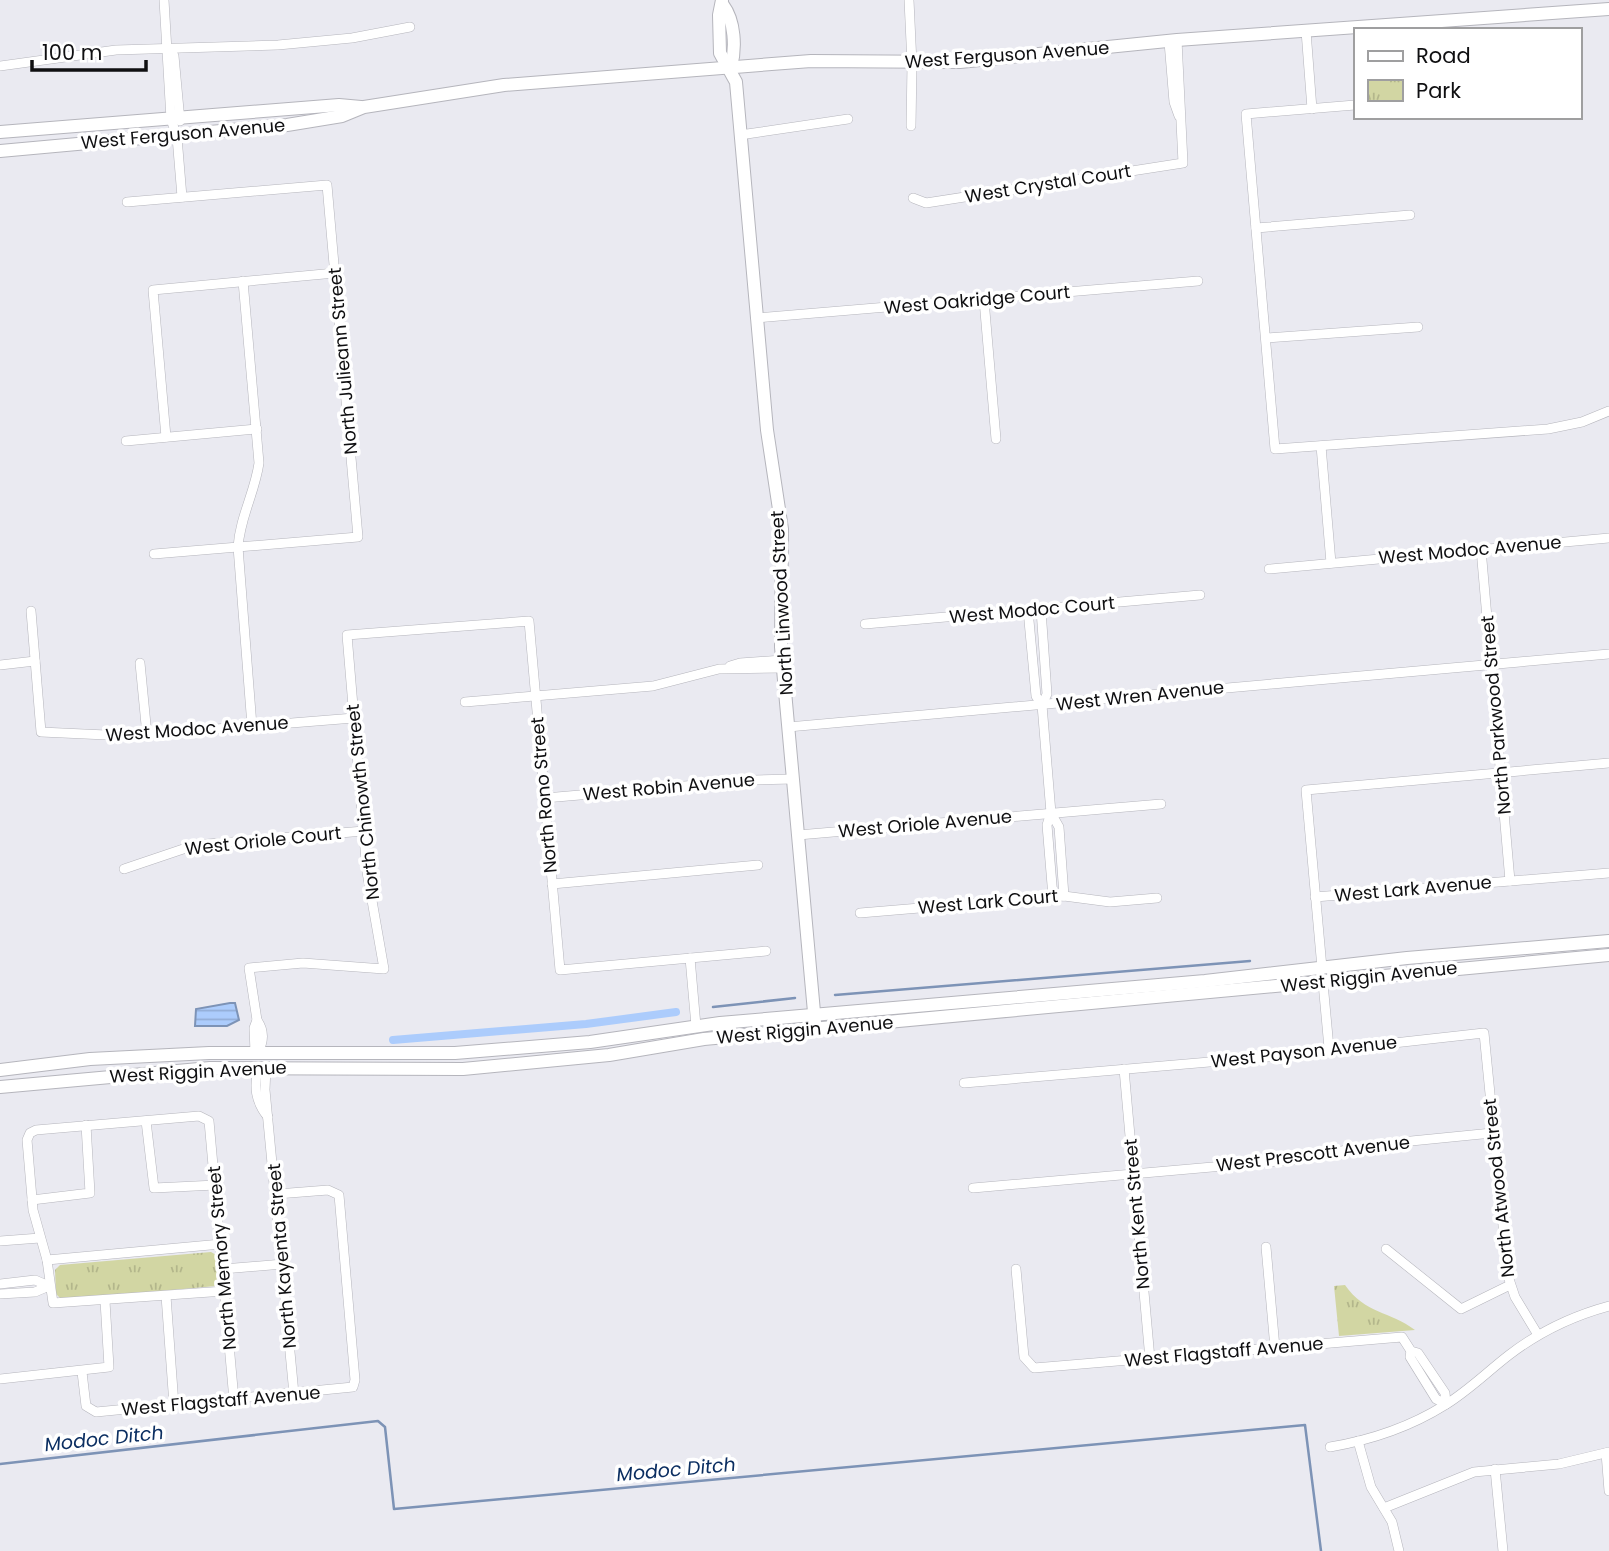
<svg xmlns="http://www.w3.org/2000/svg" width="1609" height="1551" font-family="Poppins,sans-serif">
<defs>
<pattern id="park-tufts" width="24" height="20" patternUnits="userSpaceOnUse" patternTransform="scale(1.75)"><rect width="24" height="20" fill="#d2d6a3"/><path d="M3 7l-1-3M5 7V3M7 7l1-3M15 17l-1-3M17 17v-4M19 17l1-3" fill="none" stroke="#b3b68b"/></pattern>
<pattern id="water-rules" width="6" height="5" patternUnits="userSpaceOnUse" patternTransform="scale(1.75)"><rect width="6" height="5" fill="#acccfc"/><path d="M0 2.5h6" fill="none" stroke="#93aed7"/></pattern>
</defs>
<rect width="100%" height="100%" fill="#eaeaf1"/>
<g fill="url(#park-tufts)">
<polygon points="211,1252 218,1256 220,1280 216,1286 62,1300 56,1294 55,1270 60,1265"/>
<path d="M1345 1285C1365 1314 1390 1311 1415 1330L1339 1336 1334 1286Z"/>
</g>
<polygon fill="url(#water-rules)" stroke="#7d93b6" stroke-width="2" points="230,1003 235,1003 239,1020 227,1026 195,1026 196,1009"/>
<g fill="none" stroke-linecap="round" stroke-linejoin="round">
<g stroke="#7d93b6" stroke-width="2.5">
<polyline points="835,995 1250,961"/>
<polyline points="713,1007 795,998"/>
<polyline points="0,1464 378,1421 385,1427 394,1509 1305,1425 1321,1551"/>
</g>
<polyline stroke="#acccfc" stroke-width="8" points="393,1040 586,1024 676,1012"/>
<g stroke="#b5b5bc" stroke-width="10">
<g id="street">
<polyline points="164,0 171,119 177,137 182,197"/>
<polyline points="909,0 912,64 911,126"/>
<polyline points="1306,31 1312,109"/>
<polyline points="1169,42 1174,102 1179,116"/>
<polyline points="169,48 174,56 180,121"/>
<polyline points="0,66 116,50 278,45 352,38 410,27"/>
<polyline points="1355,105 1246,114 1275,449 1548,429 1582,422 1609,411"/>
<polyline points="740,135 848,119"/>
<polyline points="913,198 926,203 1183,163 1177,40"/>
<polyline points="127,202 327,185 358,537 154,554"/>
<polyline points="1256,228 1410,215"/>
<path d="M243 281 259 463C255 492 240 517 238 547L252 726"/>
<polyline points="984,300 996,439"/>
<polyline points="756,318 1198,281"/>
<polyline points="1266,338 1418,327"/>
<polyline points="166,437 153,290 335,273"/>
<polyline points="126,441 257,429"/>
<polyline points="1321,446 1331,563"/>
<polyline points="1481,549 1510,881"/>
<polyline points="1269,569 1609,538"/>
<polyline points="1028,610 1036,696 1042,705"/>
<polyline points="1041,610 1047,694 1042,705 1051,813 1047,825 1053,897"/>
<polyline points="31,611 41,732 128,736 354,718"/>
<polyline points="865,624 1200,595"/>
<polyline points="140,663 147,735"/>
<polyline points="0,665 35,661"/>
<polyline points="730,666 740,663 782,660"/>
<polyline points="465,702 653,686 719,669 783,668"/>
<polyline points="788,727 1609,654"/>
<polyline points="545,798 754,780 793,779"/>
<polyline points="1051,813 1059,827 1064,896"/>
<polyline points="798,835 1161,804"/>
<polyline points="124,869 195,845 364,831"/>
<polyline points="552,884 758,865"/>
<polyline points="1315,897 1609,873"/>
<polyline points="860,913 1064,896 1110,902 1157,898"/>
<polyline points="690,958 696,1026"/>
<polyline points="1322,968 1306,790 1609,763"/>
<polyline points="1323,983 1329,1048"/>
<path d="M257 1020C264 1030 264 1041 258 1052"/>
<polyline points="255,1052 254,1028 257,1020 249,968 303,963 384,969 367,872 347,635 529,621 560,970 766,951"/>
<path d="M258 1067C254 1087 255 1101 268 1117"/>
<polyline points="266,1067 265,1090 294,1394"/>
<polyline points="1124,1069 1150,1359"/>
<polyline points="964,1083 1268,1057 1484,1033 1508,1276 1515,1297 1538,1335"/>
<polyline points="146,1121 154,1188 216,1185"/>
<polyline points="973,1188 1291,1160 1381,1144 1492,1133"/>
<polyline points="32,1200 90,1193 86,1125"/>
<polyline points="0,1241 40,1238"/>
<polyline points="1266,1247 1275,1348"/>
<polyline points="1386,1249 1461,1309 1510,1285"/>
<polyline points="47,1260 221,1244"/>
<polyline points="223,1269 283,1264"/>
<polyline points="1016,1269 1024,1357 1034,1368 1402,1337 1411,1351 1418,1353 1445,1393 1446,1404"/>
<polyline points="0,1284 35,1280 49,1286"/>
<polyline points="225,1291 53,1303 47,1260 33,1210 27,1140 30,1133 36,1130 199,1116 209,1121 234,1400"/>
<polyline points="0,1294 35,1292 49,1286"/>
<polyline points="166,1296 174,1405"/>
<polyline points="1411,1351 1410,1357 1436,1399 1446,1404"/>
<polyline points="82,1372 86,1406 96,1412 353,1387 355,1380 339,1195 328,1190 277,1194"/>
<polyline points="0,1379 109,1367 105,1301"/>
<polyline points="1358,1441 1371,1487 1392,1522 1399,1551"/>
<path d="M1330 1447C1371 1440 1410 1427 1445 1405 1468 1391 1487 1372 1509 1355 1539 1332 1572 1316 1609 1306"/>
<polyline points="1606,1453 1609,1491"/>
<polyline points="1495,1469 1503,1551"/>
<polyline points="1384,1508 1474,1472 1559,1464 1609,1452"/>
</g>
</g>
<g stroke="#b5b5bc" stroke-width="14">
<g id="secondary">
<polyline points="722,0 719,15 720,53 736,82 767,430 782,529 781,647 815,1023"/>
<path d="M723 5C735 21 736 48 731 67"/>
<polyline points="0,132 339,105 361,107"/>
<polyline points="0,151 287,125 342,116 364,107 504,85 811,61 960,62 1177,40 1609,9"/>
<polyline points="0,1070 90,1059 209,1053 455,1053 590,1042 720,1023 1205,981 1407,958 1609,941"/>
<polyline points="0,1087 210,1068 463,1069 609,1055 704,1039 1609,955"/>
</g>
</g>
<use href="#street" stroke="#fff" stroke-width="9"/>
<use href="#secondary" stroke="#fff" stroke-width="12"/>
</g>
<g text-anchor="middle" stroke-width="7" stroke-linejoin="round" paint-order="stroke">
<g font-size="18" fill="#0f0f11" stroke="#fff">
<text transform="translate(1007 55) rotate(-4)" y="6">West Ferguson Avenue</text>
<text transform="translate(183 134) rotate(-5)" y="6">West Ferguson Avenue</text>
<text transform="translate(1048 184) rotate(-9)" y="6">West Crystal Court</text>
<text transform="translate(977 300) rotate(-5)" y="6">West Oakridge Court</text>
<text transform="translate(343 361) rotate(-95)" y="6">North Julieann Street</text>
<text transform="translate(1470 550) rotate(-5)" y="6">West Modoc Avenue</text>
<text transform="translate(782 603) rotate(-93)" y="6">North Linwood Street</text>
<text transform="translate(1032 610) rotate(-5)" y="6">West Modoc Court</text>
<text transform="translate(1140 696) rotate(-6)" y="6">West Wren Avenue</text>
<text transform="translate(1496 715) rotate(-95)" y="6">North Parkwood Street</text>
<text transform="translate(197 729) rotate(-4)" y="6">West Modoc Avenue</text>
<text transform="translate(669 787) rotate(-5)" y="6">West Robin Avenue</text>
<text transform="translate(544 795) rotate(-95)" y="6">North Rono Street</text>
<text transform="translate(363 802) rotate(-96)" y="6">North Chinowth Street</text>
<text transform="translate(925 824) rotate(-5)" y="6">West Oriole Avenue</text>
<text transform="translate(263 841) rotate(-6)" y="6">West Oriole Court</text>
<text transform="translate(1413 889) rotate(-5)" y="6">West Lark Avenue</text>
<text transform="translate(988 902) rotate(-5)" y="6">West Lark Court</text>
<text transform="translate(1369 977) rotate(-6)" y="6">West Riggin Avenue</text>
<text transform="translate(805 1030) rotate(-5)" y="6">West Riggin Avenue</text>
<text transform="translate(1304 1052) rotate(-6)" y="6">West Payson Avenue</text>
<text transform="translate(198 1072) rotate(-3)" y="6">West Riggin Avenue</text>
<text transform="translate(1313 1154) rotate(-7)" y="6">West Prescott Avenue</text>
<text transform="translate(1499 1188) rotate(-96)" y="6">North Atwood Street</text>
<text transform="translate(1137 1214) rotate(-95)" y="6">North Kent Street</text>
<text transform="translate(282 1256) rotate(-95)" y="6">North Kayenta Street</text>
<text transform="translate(222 1258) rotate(-95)" y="6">North Memory Street</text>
<text transform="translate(1224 1352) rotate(-5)" y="6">West Flagstaff Avenue</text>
<text transform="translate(221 1401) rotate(-5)" y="6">West Flagstaff Avenue</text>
</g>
<g font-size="19" font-style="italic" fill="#0b2e61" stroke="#fff">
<text transform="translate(104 1438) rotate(-6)" y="7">Modoc Ditch</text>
<text transform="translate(676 1469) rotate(-5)" y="7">Modoc Ditch</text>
</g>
</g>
<rect x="1354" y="28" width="228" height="91" fill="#ffffff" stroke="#9f9fa0" stroke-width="2"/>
<rect x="1368" y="51" width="35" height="10" fill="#ffffff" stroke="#9f9fa0" stroke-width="2"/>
<text x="1416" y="63" font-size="21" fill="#0f0f11">Road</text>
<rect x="1368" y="80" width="35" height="21" fill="url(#park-tufts)" stroke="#9f9fa0" stroke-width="2"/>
<text x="1416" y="98" font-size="21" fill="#0f0f11">Park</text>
<path d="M32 60v10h114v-10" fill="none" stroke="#0f0f11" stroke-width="3.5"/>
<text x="42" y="60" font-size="21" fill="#0f0f11" stroke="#ffffff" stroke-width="5" paint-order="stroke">100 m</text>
</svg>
